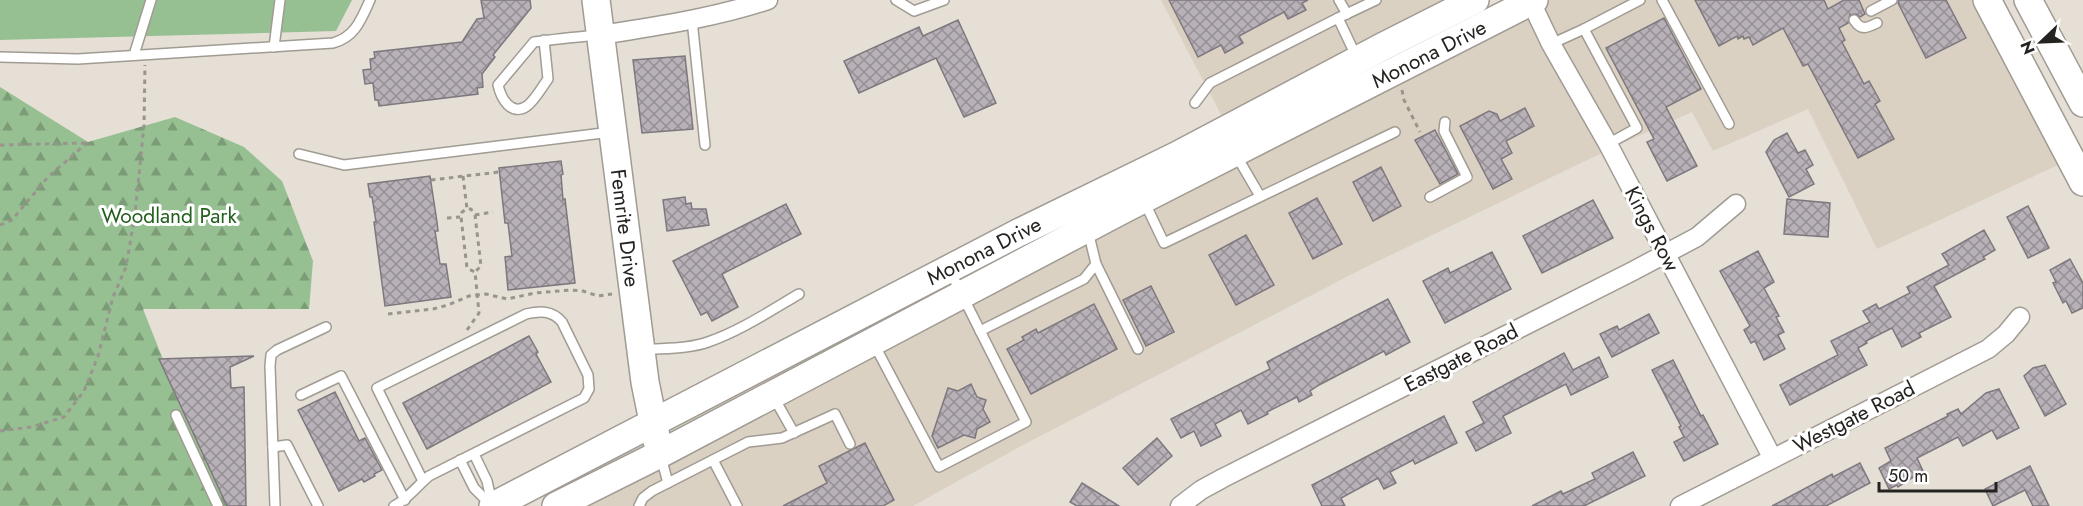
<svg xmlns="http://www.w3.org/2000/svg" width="2083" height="506" font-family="Jost,sans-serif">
<defs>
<pattern id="forest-firs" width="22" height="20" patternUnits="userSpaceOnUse" patternTransform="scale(1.5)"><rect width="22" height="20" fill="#97c092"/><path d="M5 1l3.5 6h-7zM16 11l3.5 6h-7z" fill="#7b9c77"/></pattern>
<pattern id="building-cross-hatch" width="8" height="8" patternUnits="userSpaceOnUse" patternTransform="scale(1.5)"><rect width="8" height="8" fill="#b8b1b8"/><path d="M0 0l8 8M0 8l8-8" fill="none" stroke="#959095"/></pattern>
</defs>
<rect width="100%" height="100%" fill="#e5dfd6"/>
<g fill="#dbd1c3">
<polygon points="1161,0 1475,0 1225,122"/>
<polygon points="1534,0 1987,0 2071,159 1877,249 1808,109 1713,151 1692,112 1610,149 1362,269 1021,446 913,506 556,506"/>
</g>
<polygon fill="url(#forest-firs)" points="0,87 88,142 175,117 244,147 282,181 313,261 309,309 143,309 172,382 230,506 0,506"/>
<polygon fill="#97c092" points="0,0 352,0 336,31 0,40"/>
<g fill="url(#building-cross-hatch)" stroke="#7e787e" stroke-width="1.5">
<polygon points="481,0 530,0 531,8 493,55 495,57 482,74 483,87 477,88 478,94 379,106 378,100 375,100 373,83 365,84 363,70 371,69 370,59 375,58 374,52 462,42 477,19 484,18"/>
<polygon points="1169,0 1308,0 1302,3 1306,10 1288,19 1284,12 1239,36 1243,43 1225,53 1221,45 1198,57"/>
<polygon points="1695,0 1824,0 1828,9 1844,0 1859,0 1865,14 1860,17 1856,14 1850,15 1848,23 1839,28 1845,40 1842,42 1864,84 1869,81 1880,101 1875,104 1894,139 1858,158 1808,64 1803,66 1783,28 1753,45 1749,37 1744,39 1743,36 1738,39 1737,36 1719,46"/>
<polygon points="1899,0 1946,0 1966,38 1926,58 1898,3"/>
<polygon points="1664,18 1701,89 1666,107 1697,166 1667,181 1647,142 1654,139 1606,48"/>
<polygon points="958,20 996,103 964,117 936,58 859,93 844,61 919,27 923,36"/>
<polygon points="685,56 693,129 642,133 633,60"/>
<polygon points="1525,108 1534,126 1506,141 1512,153 1501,159 1512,179 1493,189 1460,126 1489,111 1497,114 1500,121"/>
<polygon points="1435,130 1458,174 1440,184 1415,140"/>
<polygon points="1787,133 1798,153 1805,150 1813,165 1806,169 1814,184 1789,197 1766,152 1774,140"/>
<polygon points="561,161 563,174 561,175 563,200 565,199 575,283 508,290 505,257 512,256 508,223 505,223 499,168"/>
<polygon points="1381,167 1401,206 1373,221 1353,182"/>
<polygon points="430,176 437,222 438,231 435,231 440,264 446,264 451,297 385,306 374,222 376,222 372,197 370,197 368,184"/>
<polygon points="685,197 686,204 691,203 692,209 706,209 709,225 667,231 663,200"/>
<polygon points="1317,198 1342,244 1313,259 1289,213"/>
<polygon points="1787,199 1830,203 1828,237 1784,234"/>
<polygon points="1593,200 1613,238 1542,273 1523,236"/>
<polygon points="786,204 801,234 722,274 738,307 712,321 707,312 701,315 673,261"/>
<polygon points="2028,206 2049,248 2028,258 2007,217"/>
<polygon points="1984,230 1995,250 1983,257 1985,259 1934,286 1951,317 1919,333 1921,337 1902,347 1892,328 1866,341 1867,343 1858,348 1867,365 1790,405 1780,385 1838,355 1831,341 1870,322 1863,311 1876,304 1879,309 1910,293 1907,287 1949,265 1942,254"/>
<polygon points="1246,235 1274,285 1236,305 1209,255"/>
<polygon points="1758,251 1774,282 1764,288 1779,316 1776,317 1784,332 1778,335 1785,349 1764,360 1755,341 1751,343 1744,330 1750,326 1720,271"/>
<polygon points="1492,252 1511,289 1445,323 1423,281 1448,268 1450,273"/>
<polygon points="2070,259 2083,283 2083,308 2072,313 2066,301 2063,303 2053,283 2056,282 2050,270"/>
<polygon points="1151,286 1174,332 1146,346 1123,300"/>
<polygon points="1388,299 1410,342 1386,355 1384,351 1319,385 1310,391 1312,395 1299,402 1297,397 1267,412 1268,414 1248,424 1241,410 1215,424 1221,436 1201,446 1194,431 1181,438 1171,419 1270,369 1267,362"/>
<polygon points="1094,304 1117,349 1031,394 1007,349 1024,340 1022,337 1036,329 1038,333"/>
<polygon points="1649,314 1659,333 1612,357 1600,334 1617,326 1619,330"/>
<polygon points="529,336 538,352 536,354 551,382 427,449 403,403"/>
<polygon points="1564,353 1573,370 1599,357 1608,377 1571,395 1566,384 1503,416 1511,433 1476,451 1466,432 1484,423 1473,402"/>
<polygon points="254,356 230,367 231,388 244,387 246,506 227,506 159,359"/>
<polygon points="1673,360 1701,416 1703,415 1718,444 1684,461 1674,442 1684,437 1679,427 1681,426 1652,370"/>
<polygon points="2045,365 2066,404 2045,416 2024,376 2033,368"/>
<polygon points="971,384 977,397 986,400 983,409 990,422 977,429 975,438 964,435 938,448 932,436 948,388 958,391"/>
<polygon points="1999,389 2019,428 1997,439 1992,430 1963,446 1958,437 1917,458 1923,471 1898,487 1897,485 1889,489 1879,468 1891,461 1885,448 1948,416 1947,414 1958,409 1961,414 1986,393"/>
<polygon points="335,392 359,441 365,438 382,470 374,474 375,476 364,482 362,479 339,491 298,410"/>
<polygon points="1444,416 1457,443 1415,464 1413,460 1390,472 1396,483 1384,489 1378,478 1341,498 1345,506 1322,506 1312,485"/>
<polygon points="1157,438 1172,456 1138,485 1123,468"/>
<polygon points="865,443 894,500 883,506 783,506 827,483 819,466"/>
<polygon points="1633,452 1645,476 1584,506 1532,506 1561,491 1563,494 1595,479 1592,473"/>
<polygon points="1860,463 1870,483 1826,506 1772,506 1832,474 1833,477"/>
<polygon points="2030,466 2049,506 2033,506 2025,490 1993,506 1985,489"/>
<polygon points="1082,483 1119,506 1077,506 1070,502"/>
</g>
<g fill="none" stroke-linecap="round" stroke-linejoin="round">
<g stroke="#a09b93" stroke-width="12">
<g id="lane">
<polyline points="896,0 914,11 944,0"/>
<polyline points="1339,0 1347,14"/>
<polyline points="1662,0 1729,124"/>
<polyline points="1871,11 1892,0"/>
<polyline points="1338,18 1376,0"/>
<polyline points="692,20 705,145"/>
<path d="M1854 20C1861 31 1867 28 1877 23"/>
<polyline points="1584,29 1637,128 1608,144"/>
<path d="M544 40 548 79C542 87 535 100 527 106 511 117 501 98 498 85L534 42C556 39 577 37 598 35"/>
<polyline points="1551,44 1584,29 1640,0"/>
<polyline points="274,47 280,0"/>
<polyline points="134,55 151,0"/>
<path d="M0 57 78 59 333 43C355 37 361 20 370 0"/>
<polyline points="1195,103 1210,83 1338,18 1357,58"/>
<polyline points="299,154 344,165 611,132"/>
<polyline points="1236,155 1260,196"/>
<polyline points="1430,197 1467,177 1444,131 1445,122"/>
<polyline points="1144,201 1164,243 1395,132"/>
<polyline points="1096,264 1138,349"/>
<polyline points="980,331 1084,279 1096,264 1088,231"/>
<polyline points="874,344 939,467 1026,422 950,271"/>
<path d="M643 350C665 348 688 349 708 342 740 331 770 311 799 294"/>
<polyline points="301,395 341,376 405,500"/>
<polyline points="773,396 794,433"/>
<polyline points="176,415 218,506"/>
<polyline points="273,447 287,445 318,506"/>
<polyline points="474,454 487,481 492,504"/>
<polyline points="661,457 668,483"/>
<polyline points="460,460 474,488 491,505"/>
<polyline points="713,460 737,506"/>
<polyline points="275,506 270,366 271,355 277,350 326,327"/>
<path d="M394 506C408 499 417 486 429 476L584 398 589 389 588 375 562 322C552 310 540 311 526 314L377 388 423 481"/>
<polyline points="639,506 643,498 652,491 748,442 782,438 835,414 850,444"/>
</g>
</g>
<g stroke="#a09b93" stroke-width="21">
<g id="street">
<polyline points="1530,0 1551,44 1608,144 1772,457"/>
<path d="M601 35C657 26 714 18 768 0"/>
<polyline points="1180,506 1201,490 1223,478 1633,271 1697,237 1736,204"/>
<polyline points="1680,506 1988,349 2006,334 2020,317"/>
</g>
</g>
<g stroke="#a09b93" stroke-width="30">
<g id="secondary">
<polyline points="596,0 645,382 657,441"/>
<polyline points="1987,0 2083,182"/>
<polyline points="2028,0 2083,103"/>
<polyline points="493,506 1018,233 1176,156 1384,46 1475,0"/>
<polyline points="556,506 660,454 1126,208 1534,0"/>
</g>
</g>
<g stroke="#99958e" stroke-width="3" stroke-dasharray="4.5 4.5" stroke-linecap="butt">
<polyline points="1402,90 1404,100 1420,132"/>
<polyline points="0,145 87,143"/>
<polyline points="463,176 467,209"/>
<polyline points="431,180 499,172"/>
<polyline points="475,215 493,212"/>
<polyline points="447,218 460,217"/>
<polyline points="0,225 12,220 47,178 88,142"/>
<polyline points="388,314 433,309 448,305 469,296 486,294 507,299 535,293 571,290 583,291 598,296 612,294"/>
<polyline points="467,330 479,313 475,272 467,268 461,217 462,212 467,209 471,209 475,215 481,266 475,272"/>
<polyline points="0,431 31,427 64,417 84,391 98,356 113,297 126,267 135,214 144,126 145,65"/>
</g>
<use href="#lane" stroke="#fff" stroke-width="9"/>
<use href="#street" stroke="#fff" stroke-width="18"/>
<use href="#secondary" stroke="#fff" stroke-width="27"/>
</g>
<g text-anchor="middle" stroke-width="6" stroke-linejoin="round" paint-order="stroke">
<g font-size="21" fill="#252320" stroke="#fff">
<text transform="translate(1429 54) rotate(-27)" y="7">Monona Drive</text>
<text transform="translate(625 228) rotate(83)" y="7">Femrite Drive</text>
<text transform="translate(1652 229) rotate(62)" y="7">Kings Row</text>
<text transform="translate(984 251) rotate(-27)" y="7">Monona Drive</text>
<text transform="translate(1461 358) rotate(-27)" y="7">Eastgate Road</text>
<text transform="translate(1854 417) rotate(-27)" y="7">Westgate Road</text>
</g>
<g font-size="21" fill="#235f1c" stroke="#fff">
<text x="169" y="223">Woodland Park</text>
</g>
</g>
<g transform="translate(2041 42) rotate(247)" stroke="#ffffff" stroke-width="4.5" paint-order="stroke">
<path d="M0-4.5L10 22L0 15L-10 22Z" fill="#252320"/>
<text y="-9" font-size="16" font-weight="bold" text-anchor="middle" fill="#252320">N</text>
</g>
<path d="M1879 482v9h117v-9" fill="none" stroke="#252320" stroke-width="3"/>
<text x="1888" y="482" font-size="18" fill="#252320" stroke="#ffffff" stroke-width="4.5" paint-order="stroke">50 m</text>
</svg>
